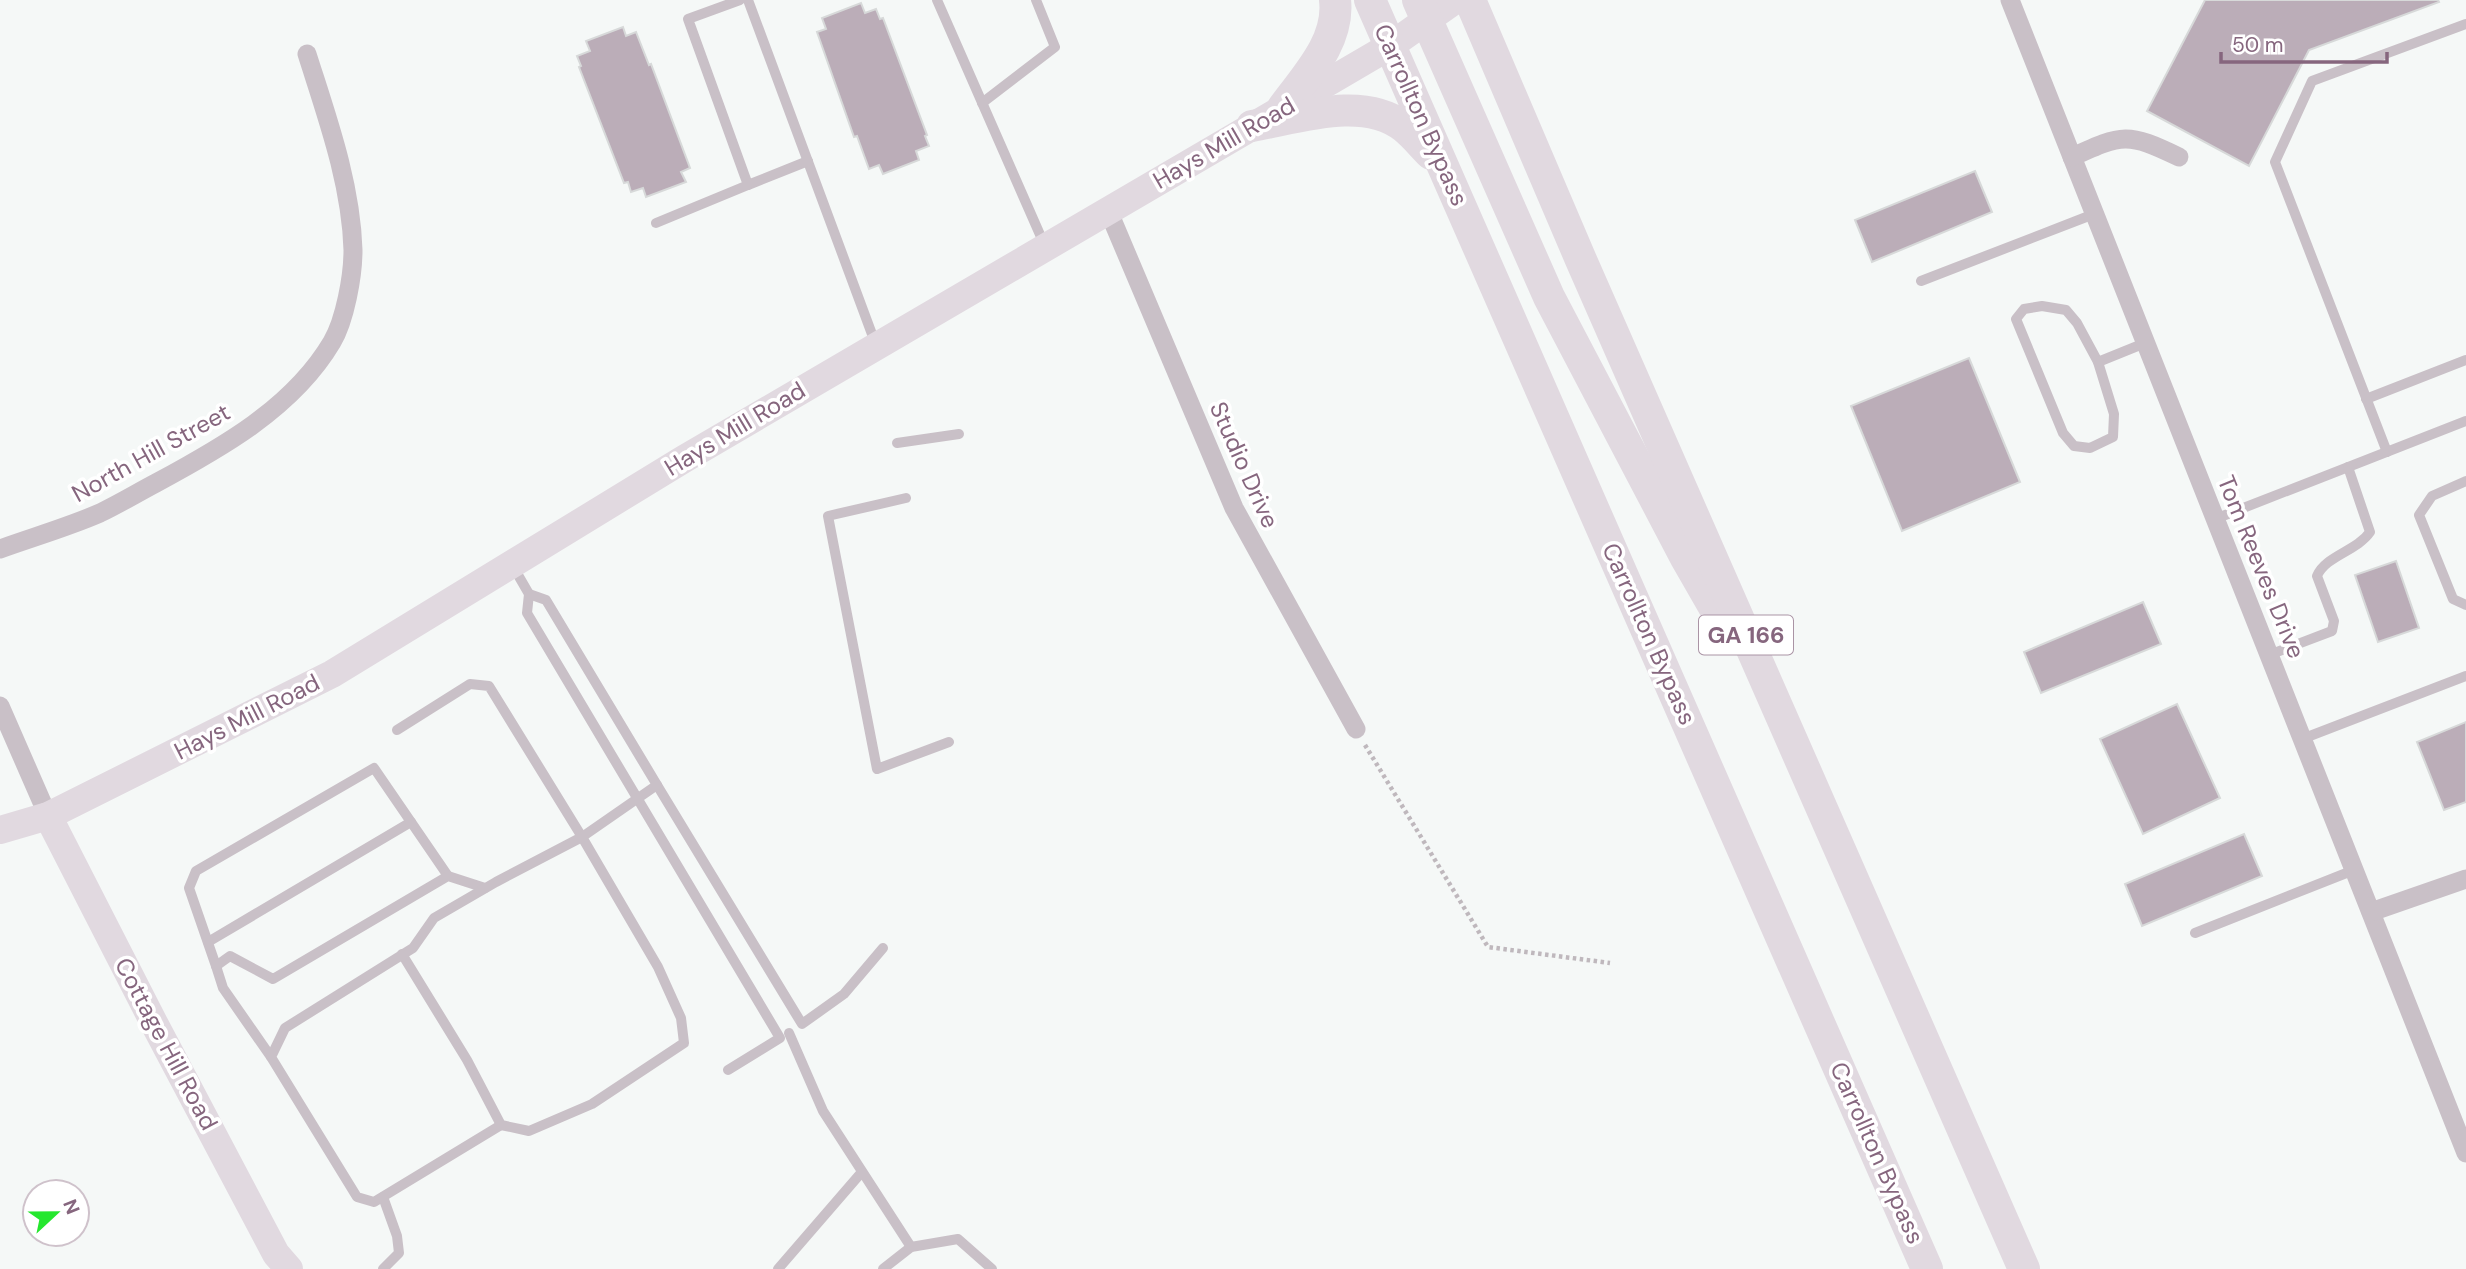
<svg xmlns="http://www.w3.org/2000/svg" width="2466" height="1269" font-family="'DM Sans',sans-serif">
<rect width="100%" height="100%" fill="#f5f8f7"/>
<g fill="#bbadb8" stroke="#d7d9d9" stroke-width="2">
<polygon points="2205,0 2438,0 2439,2 2309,50 2249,166 2147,111"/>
<polygon points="861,3 865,13 876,9 880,19 883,18 927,135 925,136 929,146 916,151 919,160 883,174 879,165 869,169 857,136 854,137 817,32 826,29 822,18"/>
<polygon points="623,27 626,36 636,32 649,65 651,64 690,168 681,172 686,182 646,197 643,188 631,192 628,182 624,183 579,67 581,66 577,56 590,51 586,41"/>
<polygon points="1975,171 1992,212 1872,262 1855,220"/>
<polygon points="1969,358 2020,482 1902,531 1851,406"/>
<polygon points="2396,561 2419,628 2378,642 2355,575"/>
<polygon points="2143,602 2161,644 2041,693 2024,652"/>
<polygon points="2177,704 2220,798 2143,834 2100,739"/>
<polygon points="2466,722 2466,802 2444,810 2417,742"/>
<polygon points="2244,834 2262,876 2142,926 2125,884"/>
</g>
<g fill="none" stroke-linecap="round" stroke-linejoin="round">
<polyline stroke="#bfb8bd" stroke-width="4.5" stroke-dasharray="3.5 3.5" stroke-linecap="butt" points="1365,745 1488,947 1610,963"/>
<g stroke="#c9c0c7" stroke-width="10">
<polyline points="748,0 876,345"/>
<polyline points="937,0 1045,246"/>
<polyline points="982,103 1055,47 1036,0"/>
<polyline points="748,185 808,161"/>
<polyline points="656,223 748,185 688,19 740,0"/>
<polyline points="1921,281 2094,214"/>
<polygon points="2042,306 2066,310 2077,323 2098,362 2114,414 2113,437 2090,448 2074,446 2063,433 2016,319 2024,309"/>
<polyline points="2098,362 2145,343"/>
<polyline points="2366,399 2466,360"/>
<polyline points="897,443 959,434"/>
<polyline points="2387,452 2275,162 2312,81 2466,24"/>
<polyline points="2466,481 2432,496 2419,515 2453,599 2466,605"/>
<polyline points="906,498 828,516 877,769 949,742"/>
<polyline points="2215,519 2466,421"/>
<polyline points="514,568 529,594 527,613 780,1038 728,1070"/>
<path d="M2269 655 2332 631 2334 621 2317 576C2325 556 2357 551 2370 532L2348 467"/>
<polyline points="397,730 470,684 489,686 582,837 658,967 681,1018 684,1043 592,1104 529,1131 501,1125 467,1060 402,954"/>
<polyline points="2302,739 2466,676"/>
<polyline points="657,785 802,1024 844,994 883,948"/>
<polyline points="2195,933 2354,870"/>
<polyline points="208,942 411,822"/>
<polyline points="216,966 189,888 196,871 374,768 448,876"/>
<polyline points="789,1033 823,1111 911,1247"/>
<polyline points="271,1057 223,988 216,966 230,956 273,979 448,876 485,888"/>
<polyline points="501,1125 374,1202 357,1197 271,1057 285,1028 413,948 434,918 496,882 582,837 657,785 546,600 529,594"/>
<polyline points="383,1269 399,1253 397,1236 383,1197"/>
<polyline points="778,1269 861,1173"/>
<polyline points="883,1269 911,1247 958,1239 992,1269"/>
</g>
<g stroke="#c9c0c7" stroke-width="19">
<polyline points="2010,0 2466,1153"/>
<path d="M2072 157C2123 134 2127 132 2179 157"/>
<polyline points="1108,210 1234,508 1356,729"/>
<path d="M0 549C33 537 68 527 100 513 119 504 137 493 156 483 221 448 293 408 332 342 345 320 353 276 353 250 351 183 327 117 307 54"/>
<polyline points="0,706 48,816"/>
<polyline points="2371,912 2466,879"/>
</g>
<g stroke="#e1d9e0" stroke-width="28">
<polyline points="48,816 155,1025 276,1254 289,1269"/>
<polyline points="0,830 48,816 332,674 684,459 1390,46 1455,0"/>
</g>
<g stroke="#e1d9e0" stroke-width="32">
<polyline points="1370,0 1927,1269"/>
<polyline points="1418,0 1549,297 1686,558 1717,612"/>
<polyline points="1470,0 1581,260 2024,1269"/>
<path d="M1282 109C1305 77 1340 42 1335 0"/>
<path d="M1252 126C1298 118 1363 95 1404 127 1414 135 1422 145 1431 154"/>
</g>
</g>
<g text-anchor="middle" stroke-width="7" stroke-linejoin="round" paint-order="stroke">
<rect fill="#fff" stroke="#aa94a5" stroke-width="2" x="1699" y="615.5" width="94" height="39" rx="5"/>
<g font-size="23" font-weight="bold" fill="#86667e">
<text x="1746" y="643">GA 166</text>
</g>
<g font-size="24" fill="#86667e" stroke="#fff">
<text transform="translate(1421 115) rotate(66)" y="8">Carrollton Bypass</text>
<text transform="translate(1224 143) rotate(-30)" y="8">Hays Mill Road</text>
<text transform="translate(735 429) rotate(-31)" y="8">Hays Mill Road</text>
<text transform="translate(151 453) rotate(-29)" y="8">North Hill Street</text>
<text transform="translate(1244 465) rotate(66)" y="8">Studio Drive</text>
<text transform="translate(2261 567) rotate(68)" y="8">Tom Reeves Drive</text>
<text transform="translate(1649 634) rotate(66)" y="8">Carrollton Bypass</text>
<text transform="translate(247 717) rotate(-27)" y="8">Hays Mill Road</text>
<text transform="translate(166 1044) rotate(62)" y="8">Cottage Hill Road</text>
<text transform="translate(1877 1153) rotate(66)" y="8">Carrollton Bypass</text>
</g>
</g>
<g transform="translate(56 1213) rotate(68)"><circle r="33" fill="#ffffff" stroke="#cfc2cb" stroke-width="2"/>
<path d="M0-5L12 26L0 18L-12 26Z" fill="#25e72e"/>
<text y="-10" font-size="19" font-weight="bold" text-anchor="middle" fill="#86667e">N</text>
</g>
<path d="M2221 52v10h166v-10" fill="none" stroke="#86667e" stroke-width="3.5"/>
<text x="2232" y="52" font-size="21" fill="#86667e" stroke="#ffffff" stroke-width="5" paint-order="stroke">50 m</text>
</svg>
